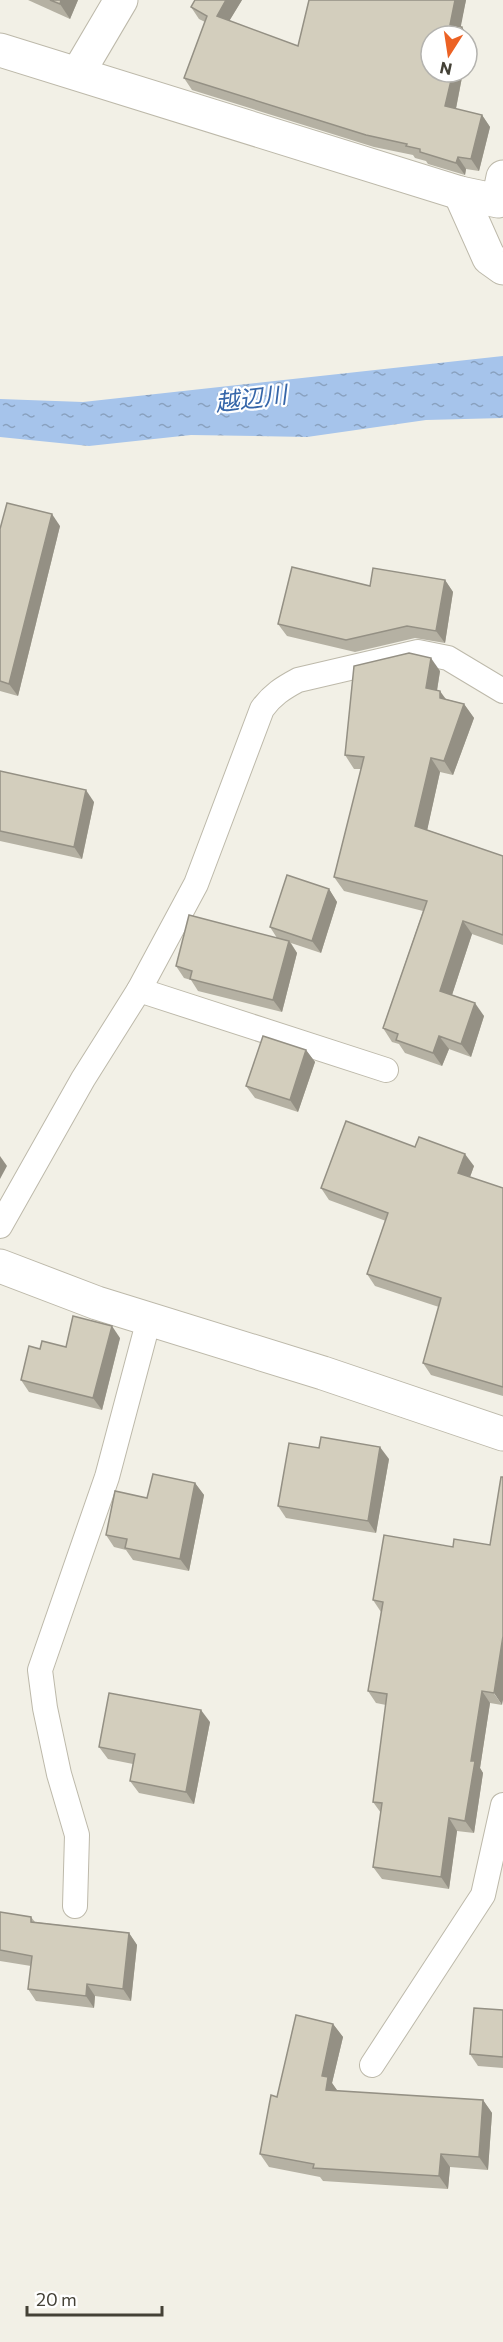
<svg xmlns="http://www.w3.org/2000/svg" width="503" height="2342" font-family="Commissioner,'Noto Sans JP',sans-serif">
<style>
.water{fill:url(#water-ripples)}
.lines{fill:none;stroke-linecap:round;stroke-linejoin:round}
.service-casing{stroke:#bdb9aa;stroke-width:26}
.minor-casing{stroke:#bdb9aa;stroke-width:35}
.service{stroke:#fff;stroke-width:24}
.minor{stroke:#fff;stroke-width:33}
.wall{fill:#b5b1a3}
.shaded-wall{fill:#949084}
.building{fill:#d3cebd;stroke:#949084;stroke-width:1.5}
.labels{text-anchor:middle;stroke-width:4.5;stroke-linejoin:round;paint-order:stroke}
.water-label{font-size:24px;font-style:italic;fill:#3666a9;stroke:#fff}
</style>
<defs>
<pattern id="water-ripples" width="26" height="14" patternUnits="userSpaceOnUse" patternTransform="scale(1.5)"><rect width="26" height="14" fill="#a6c4eb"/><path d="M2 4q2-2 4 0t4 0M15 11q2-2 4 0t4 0" fill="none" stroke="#89a1bf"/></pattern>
</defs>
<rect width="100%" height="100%" fill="#f2f0e6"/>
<path class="water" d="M 503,356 L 503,418 L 426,420 L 307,437 L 191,435 L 89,446 L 0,437 L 0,399 L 83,402 Z"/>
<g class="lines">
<g class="service-casing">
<g id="service">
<path d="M 139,990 L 386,1070"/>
<path d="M 0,1226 L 83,1079 L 139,990 L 196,884 L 262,709 C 272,695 283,688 298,680 L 418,652 L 448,658 L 503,691"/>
<path d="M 75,1906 L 77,1835 L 59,1774 L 45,1708 L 40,1670 L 107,1477 L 149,1319"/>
<path d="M 372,2065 L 483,1895 L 503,1805"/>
</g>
</g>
<g class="minor-casing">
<g id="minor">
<path d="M 0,50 L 460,193 L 498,201 L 503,177"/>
<path d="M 78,73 L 121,0"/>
<path d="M 460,193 L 489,258 L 503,268"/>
<path d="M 0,1266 L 97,1303 L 323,1373 L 503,1434"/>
</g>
</g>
<use href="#service" class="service"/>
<use href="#minor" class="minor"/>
</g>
<g class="wall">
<path d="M 28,0 L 78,0 L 70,19 Z"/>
<path d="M 242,0 L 229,21 L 298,46 L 309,0 L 466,0 L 460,27 L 470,39 L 431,72 L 463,72 L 456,109 L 482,115 L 490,127 L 479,171 L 466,169 L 465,175 L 428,164 L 426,161 L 415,158 L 413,155 L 374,147 L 192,90 L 184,78 L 205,22 L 199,19 L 191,7 Z"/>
<path d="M 60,526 L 18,696 L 0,691 L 0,529 Z"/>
<path d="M 445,580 L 453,592 L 445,643 L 415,638 L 355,652 L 287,636 L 278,624 L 370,586 Z"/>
<path d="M 440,671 L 437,691 L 446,699 L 464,704 L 474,718 L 453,775 L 440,772 L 427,830 L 503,856 L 503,945 L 472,934 L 452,995 L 484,1016 L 471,1057 L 449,1049 L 442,1066 L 405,1053 L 399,1044 L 392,1042 L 383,1028 L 423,911 L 344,891 L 334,877 L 361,769 L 354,769 L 345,755 Z"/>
<path d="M 0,771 L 94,802 L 82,859 L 0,841 Z"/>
<path d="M 329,889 L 337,902 L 321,953 L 291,943 L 297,953 L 282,1012 L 198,991 L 191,980 L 184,978 L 176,966 L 277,938 L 270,927 Z"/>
<path d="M 306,1050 L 315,1062 L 298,1112 L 255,1098 L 246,1086 Z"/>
<path d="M 415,1147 L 474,1166 L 470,1177 L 503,1188 L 503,1396 L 431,1375 L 423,1363 L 439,1307 L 375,1286 L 367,1274 L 386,1221 L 329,1200 L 321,1188 Z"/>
<path d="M 120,1338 L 102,1410 L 29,1392 L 21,1380 L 40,1349 L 66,1347 Z"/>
<path d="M 389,1459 L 376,1533 L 286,1518 L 278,1506 Z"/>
<path d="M 195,1483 L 204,1495 L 189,1571 L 133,1560 L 126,1550 L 114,1547 L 106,1535 L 147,1498 Z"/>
<path d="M 384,1535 L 502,1705 L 490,1703 L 480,1768 L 483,1773 L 474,1833 L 457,1831 L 449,1889 L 382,1879 L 373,1867 L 381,1813 L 373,1802 L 386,1705 L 376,1703 L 368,1691 L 381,1612 L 373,1600 Z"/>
<path d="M 210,1722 L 194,1804 L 139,1793 L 130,1781 L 133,1764 L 108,1759 L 99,1747 Z"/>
<path d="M 0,1912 L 31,1917 L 35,1922 L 129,1933 L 137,1945 L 131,2001 L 95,1996 L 94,2008 L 36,2001 L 28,1989 L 31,1966 L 0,1961 Z"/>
<path d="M 503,2010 L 503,2068 L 478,2066 L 470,2054 Z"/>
<path d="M 333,2024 L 343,2037 L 332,2083 L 337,2091 L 483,2100 L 492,2113 L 488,2170 L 450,2167 L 448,2189 L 323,2181 L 320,2177 L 269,2167 L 260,2154 L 277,2097 Z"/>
</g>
<g class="shaded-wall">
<path d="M 61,0 L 78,0 L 70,19 L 60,4 Z"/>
<path d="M 226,0 L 242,0 L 225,28 L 217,16 Z"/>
<path d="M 455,0 L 466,0 L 459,36 L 450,25 Z"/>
<path d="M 462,27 L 470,39 L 467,55 L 467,36 L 460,36 Z"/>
<path d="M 453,72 L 463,72 L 454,118 L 445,106 Z"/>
<path d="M 482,115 L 490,127 L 479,171 L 471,159 Z"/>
<path d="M 458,157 L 466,169 L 465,175 L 456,163 Z"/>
<path d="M 52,514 L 60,526 L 18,696 L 9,684 Z"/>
<path d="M 445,580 L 453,592 L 445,643 L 436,631 Z"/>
<path d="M 431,658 L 440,671 L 435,702 L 426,688 Z"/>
<path d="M 440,691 L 450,705 L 440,698 Z"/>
<path d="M 464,704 L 474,718 L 453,775 L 444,761 Z"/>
<path d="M 431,758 L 440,772 L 425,840 L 415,826 Z"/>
<path d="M 86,790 L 94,802 L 82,859 L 74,847 Z"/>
<path d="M 329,889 L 337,902 L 321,953 L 312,941 Z"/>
<path d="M 463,921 L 472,934 L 449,1004 L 440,991 Z"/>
<path d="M 289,941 L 297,953 L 282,1012 L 273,1000 Z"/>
<path d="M 475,1003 L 484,1016 L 471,1057 L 461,1044 Z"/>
<path d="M 439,1036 L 449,1049 L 442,1066 L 433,1053 Z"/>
<path d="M 306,1050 L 315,1062 L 298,1112 L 290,1100 Z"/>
<path d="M 465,1154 L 474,1166 L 467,1185 L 458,1173 Z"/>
<path d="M 0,1156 L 7,1166 L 0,1179 Z"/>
<path d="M 112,1326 L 120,1338 L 102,1410 L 93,1398 Z"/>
<path d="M 380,1447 L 389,1459 L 376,1533 L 368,1521 Z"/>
<path d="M 195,1483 L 204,1495 L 189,1571 L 180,1559 Z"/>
<path d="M 503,1636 L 503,1700 L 502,1705 L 494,1693 Z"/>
<path d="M 482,1691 L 490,1703 L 480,1768 L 483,1773 L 474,1833 L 465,1821 L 471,1761 Z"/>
<path d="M 201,1710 L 210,1722 L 194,1804 L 186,1792 Z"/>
<path d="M 449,1818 L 457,1831 L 449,1889 L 441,1877 Z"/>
<path d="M 129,1933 L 137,1945 L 131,2001 L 123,1989 Z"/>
<path d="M 87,1984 L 95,1996 L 94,2008 L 86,1996 Z"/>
<path d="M 333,2024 L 343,2037 L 332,2083 L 337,2090 L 335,2103 L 326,2090 L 322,2076 Z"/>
<path d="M 483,2100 L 492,2113 L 488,2170 L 479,2157 Z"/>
<path d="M 441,2154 L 450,2167 L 448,2189 L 439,2176 Z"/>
</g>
<g class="building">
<path d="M 50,0 L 61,0 L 60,4 Z"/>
<path d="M 195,0 L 226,0 L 217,16 L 298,46 L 309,0 L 455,0 L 450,25 L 462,27 L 460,36 L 431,36 L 431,72 L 453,72 L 445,106 L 482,115 L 471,159 L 458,157 L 456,163 L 420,152 L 420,149 L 406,146 L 407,144 L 366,135 L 184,78 L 207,16 L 191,7 Z"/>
<path d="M 7,503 L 52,514 L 9,684 L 0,681 L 0,529 Z"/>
<path d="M 292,567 L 370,586 L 373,568 L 445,580 L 436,631 L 407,626 L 346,640 L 278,624 Z"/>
<path d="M 409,653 L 431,658 L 426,688 L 440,691 L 440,698 L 464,704 L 444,761 L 431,758 L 415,826 L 503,856 L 503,935 L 463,921 L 440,991 L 475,1003 L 461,1044 L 439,1036 L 433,1053 L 396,1040 L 398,1034 L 383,1028 L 427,901 L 334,877 L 364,757 L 345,755 L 354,666 Z"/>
<path d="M 0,771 L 86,790 L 74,847 L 0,831 Z"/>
<path d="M 287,875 L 329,889 L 312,941 L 270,927 Z"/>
<path d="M 189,915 L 289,941 L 273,1000 L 190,979 L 192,971 L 176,966 Z"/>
<path d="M 263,1036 L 306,1050 L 290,1100 L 246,1086 Z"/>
<path d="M 346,1121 L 415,1147 L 419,1137 L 465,1154 L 458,1173 L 503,1188 L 503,1387 L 423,1363 L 441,1298 L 367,1274 L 388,1213 L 321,1188 Z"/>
<path d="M 73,1316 L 112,1326 L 93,1398 L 21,1380 L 29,1346 L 40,1349 L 42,1341 L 66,1347 Z"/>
<path d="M 321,1437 L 380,1447 L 368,1521 L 278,1506 L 289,1443 L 319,1448 Z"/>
<path d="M 153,1474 L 195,1483 L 180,1559 L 125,1548 L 127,1539 L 106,1535 L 115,1491 L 147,1498 Z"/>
<path d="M 501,1477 L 503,1477 L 503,1636 L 494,1693 L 482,1691 L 471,1761 L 475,1761 L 465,1821 L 449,1818 L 441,1877 L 373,1867 L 382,1803 L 373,1802 L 387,1694 L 368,1691 L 383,1602 L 373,1600 L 384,1535 L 453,1547 L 454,1539 L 490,1545 Z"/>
<path d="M 109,1693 L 201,1710 L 186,1792 L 130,1781 L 135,1754 L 99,1747 Z"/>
<path d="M 0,1912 L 31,1917 L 31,1922 L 129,1933 L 123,1989 L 87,1984 L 86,1996 L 28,1989 L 32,1956 L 0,1950 Z"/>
<path d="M 474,2008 L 503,2010 L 503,2057 L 470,2054 Z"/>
<path d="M 296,2015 L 333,2024 L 322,2076 L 328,2077 L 326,2090 L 483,2100 L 479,2157 L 441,2154 L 439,2176 L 313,2168 L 314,2164 L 260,2154 L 271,2095 L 277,2097 Z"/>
</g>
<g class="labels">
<g class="water-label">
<text transform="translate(251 399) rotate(-7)" y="8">越辺川</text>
</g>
</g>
<g transform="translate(449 54) rotate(192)"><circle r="28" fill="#ffffff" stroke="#b4b3af" stroke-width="1.5"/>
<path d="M0-4.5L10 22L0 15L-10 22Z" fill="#ec6224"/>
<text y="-9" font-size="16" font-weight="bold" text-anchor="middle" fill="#444136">N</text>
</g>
<path d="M27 2306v9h135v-9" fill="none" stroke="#444136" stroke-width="3"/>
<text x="36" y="2306" font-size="18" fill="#444136" stroke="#ffffff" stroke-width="4.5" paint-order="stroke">20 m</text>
</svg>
